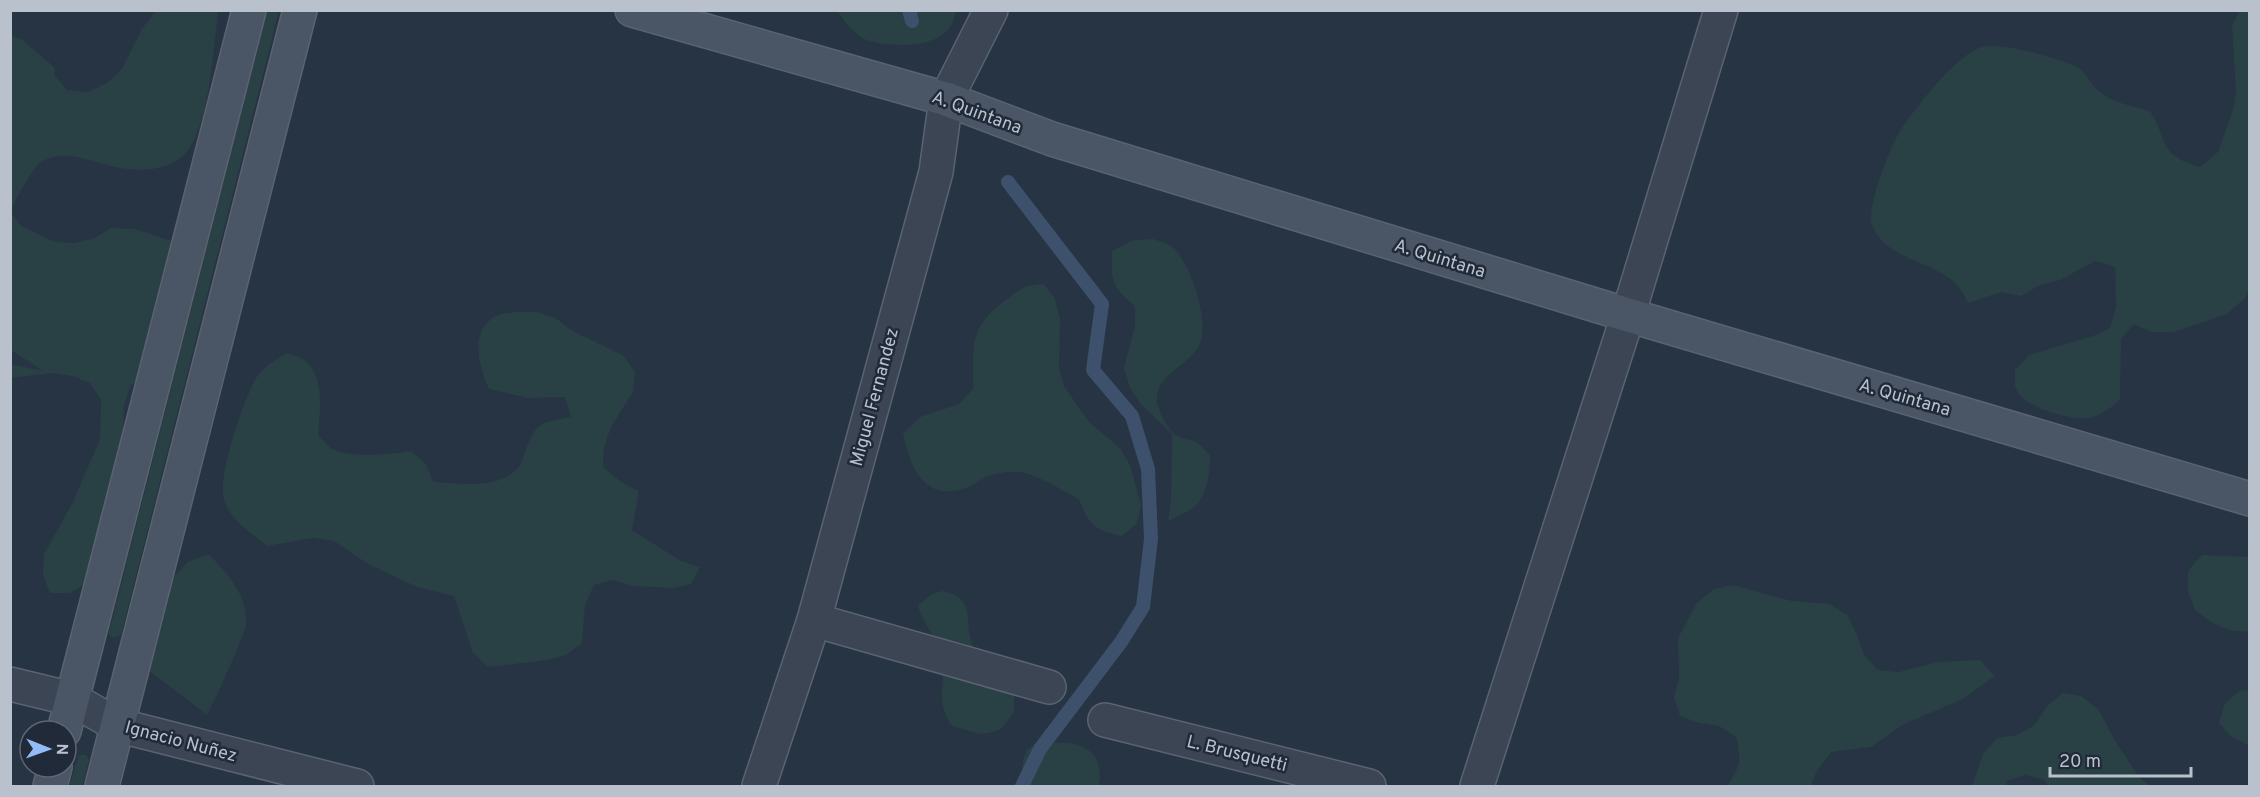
<svg xmlns="http://www.w3.org/2000/svg" width="2260" height="797" font-family="Overpass,sans-serif">
<style>
.green{fill:#294144}
.lines{fill:none;stroke-linecap:round;stroke-linejoin:round}
.stream{stroke:#3d516c;stroke-width:14}
.street-casing{stroke:#5a6370;stroke-width:36}
.secondary-casing{stroke:#5a6370;stroke-width:36}
.street{stroke:#3c4553;stroke-width:33}
.secondary{stroke:#4a5566;stroke-width:33}
.labels{text-anchor:middle;stroke-width:5;stroke-linejoin:round;paint-order:stroke}
.street-label{font-size:18px;fill:#b9c1cd;stroke:#202a38}
</style>
<rect width="100%" height="100%" fill="#273443"/>
<g class="green">
<path d="M 156,10 L 217,11 L 218,14 C 213,52 210,111 192,144 C 178,171 142,173 115,167 C 90,162 64,147 40,163 C 33,167 16,200 11,209 L 11,35 L 24,41 L 55,68 L 54,75 L 67,90 L 88,92 L 107,83 L 122,69 L 142,29 Z"/>
<path d="M 267,11 L 279,11 L 121,635 L 114,638 L 109,635 L 109,632 Z"/>
<path d="M 837,11 L 956,11 C 951,40 925,45 899,45 C 886,44 874,44 862,38 C 852,32 844,20 837,11 Z"/>
<path d="M 2240,11 L 2250,11 L 2249,290 L 2244,299 L 2227,314 L 2174,332 L 2152,332 L 2134,324 L 2121,339 L 2120,400 C 2111,408 2100,416 2088,418 C 2069,420 2024,408 2016,389 C 2014,384 2015,376 2015,370 L 2029,355 L 2093,336 L 2110,328 L 2116,307 L 2115,267 L 2095,261 L 2060,280 L 2038,286 L 2021,296 L 2001,292 L 1968,303 C 1965,297 1961,289 1956,284 C 1932,260 1885,260 1872,225 C 1866,208 1890,147 1900,131 C 1915,109 1956,54 1982,47 C 2002,42 2060,58 2079,68 C 2086,72 2089,83 2096,89 C 2111,103 2130,105 2150,111 C 2170,143 2157,154 2200,167 L 2218,152 L 2233,110 L 2236,90 L 2232,26 Z"/>
<path d="M 10,211 L 21,226 L 55,242 L 74,243 L 95,238 L 111,228 L 135,229 L 175,242 L 161,359 L 130,387 L 124,406 L 121,513 L 104,573 L 70,593 L 50,593 L 43,575 L 44,554 L 73,502 L 100,439 L 101,400 L 90,383 L 72,376 L 52,373 L 11,378 L 11,364 L 43,371 L 11,350 Z"/>
<path d="M 1154,239 C 1160,242 1170,244 1175,249 C 1191,267 1208,317 1201,340 C 1194,366 1154,372 1157,402 C 1159,412 1169,433 1179,437 C 1184,440 1191,439 1196,442 C 1201,445 1206,451 1210,455 C 1210,472 1208,496 1193,508 C 1186,513 1176,517 1168,521 L 1171,500 L 1172,434 L 1141,404 L 1130,388 L 1124,368 L 1135,326 L 1135,306 C 1111,286 1111,281 1112,251 L 1133,240 Z"/>
<path d="M 1044,284 L 1055,299 L 1060,319 L 1059,367 L 1064,386 L 1089,422 L 1120,448 L 1130,465 L 1141,505 L 1137,523 L 1122,536 C 1093,530 1090,526 1079,499 C 1065,492 1039,476 1025,473 C 1013,470 995,473 984,478 C 979,480 974,485 968,487 C 925,504 910,468 903,433 L 920,417 L 959,404 L 973,389 C 974,344 967,329 1007,299 C 1024,287 1023,286 1044,284 Z"/>
<path d="M 517,312 L 536,312 L 556,318 L 571,330 L 624,356 L 635,373 L 633,392 L 611,427 L 604,447 L 603,467 L 621,482 L 639,491 L 632,530 L 681,561 L 700,567 L 691,584 L 673,588 L 632,586 L 613,580 L 594,585 L 585,605 L 582,643 L 566,655 L 547,660 L 488,667 L 473,653 L 454,596 L 417,587 L 368,564 L 334,541 L 313,538 L 267,546 C 251,532 229,520 224,499 C 217,476 244,399 256,378 C 264,366 276,359 288,353 C 293,355 302,358 306,361 C 325,380 320,411 318,435 C 322,439 327,445 331,448 C 348,459 392,454 411,451 L 426,464 L 433,482 C 459,483 496,490 517,469 C 521,466 523,457 525,452 C 537,421 539,423 571,417 L 565,397 L 528,398 L 489,389 C 479,367 468,329 498,315 C 503,313 511,313 517,312 Z"/>
<path d="M 208,554 C 227,572 249,597 246,625 C 245,632 240,640 238,647 C 229,670 218,692 207,715 L 147,669 L 159,592 L 188,562 Z"/>
<path d="M 2202,555 L 2249,557 L 2249,632 L 2229,630 L 2211,622 L 2195,610 L 2188,591 L 2188,571 Z"/>
<path d="M 1733,585 L 1792,601 L 1829,604 L 1847,615 L 1857,635 L 1864,655 L 1878,670 L 1899,672 L 1937,662 L 1980,660 L 1995,676 L 1961,700 L 1904,724 L 1871,747 L 1831,752 L 1818,769 L 1810,786 L 1727,786 C 1740,767 1742,760 1736,737 L 1719,726 L 1699,723 L 1680,716 L 1674,697 L 1679,678 L 1678,638 L 1697,603 L 1714,589 Z"/>
<path d="M 942,591 C 980,597 961,626 975,650 C 984,666 1001,679 1014,692 L 1014,712 L 1001,729 L 989,733 L 980,734 L 952,726 C 932,697 950,678 940,650 C 935,634 921,622 918,605 L 932,594 Z"/>
<path d="M 2241,690 L 2249,691 L 2249,745 L 2232,737 L 2219,723 L 2225,703 Z"/>
<path d="M 2063,693 L 2081,696 L 2098,709 L 2117,744 L 2140,778 L 2150,786 L 2048,786 L 2045,780 L 2026,775 L 2007,781 L 2006,786 L 1972,786 L 1983,754 L 1997,738 L 2017,735 L 2035,725 L 2047,706 Z"/>
<path d="M 1045,742 C 1065,743 1089,740 1098,763 C 1100,771 1101,779 1098,786 L 1021,786 L 1023,759 L 1027,750 L 1035,744 Z"/>
<path d="M 79,755 L 86,755 L 89,760 L 82,786 L 69,786 Z"/>
</g>
<g class="lines">
<g class="stream">
<path d="M 909,10 L 912,21"/>
<path d="M 1008,182 L 1102,304 L 1093,370 L 1132,416 L 1148,469 L 1151,539 L 1143,607 L 1121,642 L 1040,749 L 1022,786"/>
</g>
<g class="street-casing">
<g id="street">
<path d="M 814,620 L 1049,687"/>
<path d="M 10,684 L 72,699 L 117,725 L 357,786"/>
<path d="M 1105,720 L 1369,786"/>
<path d="M 759,786 L 814,620 L 936,172 L 946,99 L 991,10"/>
<path d="M 1477,786 L 1628,315 L 1721,10"/>
</g>
</g>
<g class="secondary-casing">
<g id="secondary">
<path d="M 632,10 L 946,99 L 1052,139 L 1628,315 L 2250,499"/>
<path d="M 64,731 L 249,10"/>
<path d="M 50,786 L 55,767"/>
<path d="M 102,786 L 300,10"/>
</g>
</g>
<use href="#street" class="street"/>
<use href="#secondary" class="secondary"/>
</g>
<g class="labels">
<g class="street-label">
<text transform="translate(977 112) rotate(20)" y="6">A. Quintana</text>
<text transform="translate(1440 258) rotate(17)" y="6">A. Quintana</text>
<text transform="translate(874 397) rotate(-75)" y="6">Miguel Fernandez</text>
<text transform="translate(1905 397) rotate(16)" y="6">A. Quintana</text>
<text transform="translate(181 741) rotate(15)" y="6">Ignacio Nuñez</text>
<text transform="translate(1237 753) rotate(14)" y="6">L. Brusquetti</text>
</g>
</g>
<rect width="2260" height="797" fill="none" stroke="#b9c1cd" stroke-width="24"/>
<g transform="translate(48 749) rotate(91)"><circle r="28" fill="#202a38" stroke="#5d6674" stroke-width="1.5"/>
<path d="M0-4.5L10 22L0 15L-10 22Z" fill="#92bbf8"/>
<text y="-9" font-size="16" font-weight="bold" text-anchor="middle" fill="#b9c1cd">N</text>
</g>
<path d="M2050 767v9h141v-9" fill="none" stroke="#b9c1cd" stroke-width="3"/>
<text x="2059" y="767" font-size="18" fill="#b9c1cd" stroke="#202a38" stroke-width="4.5" paint-order="stroke">20 m</text>
</svg>
